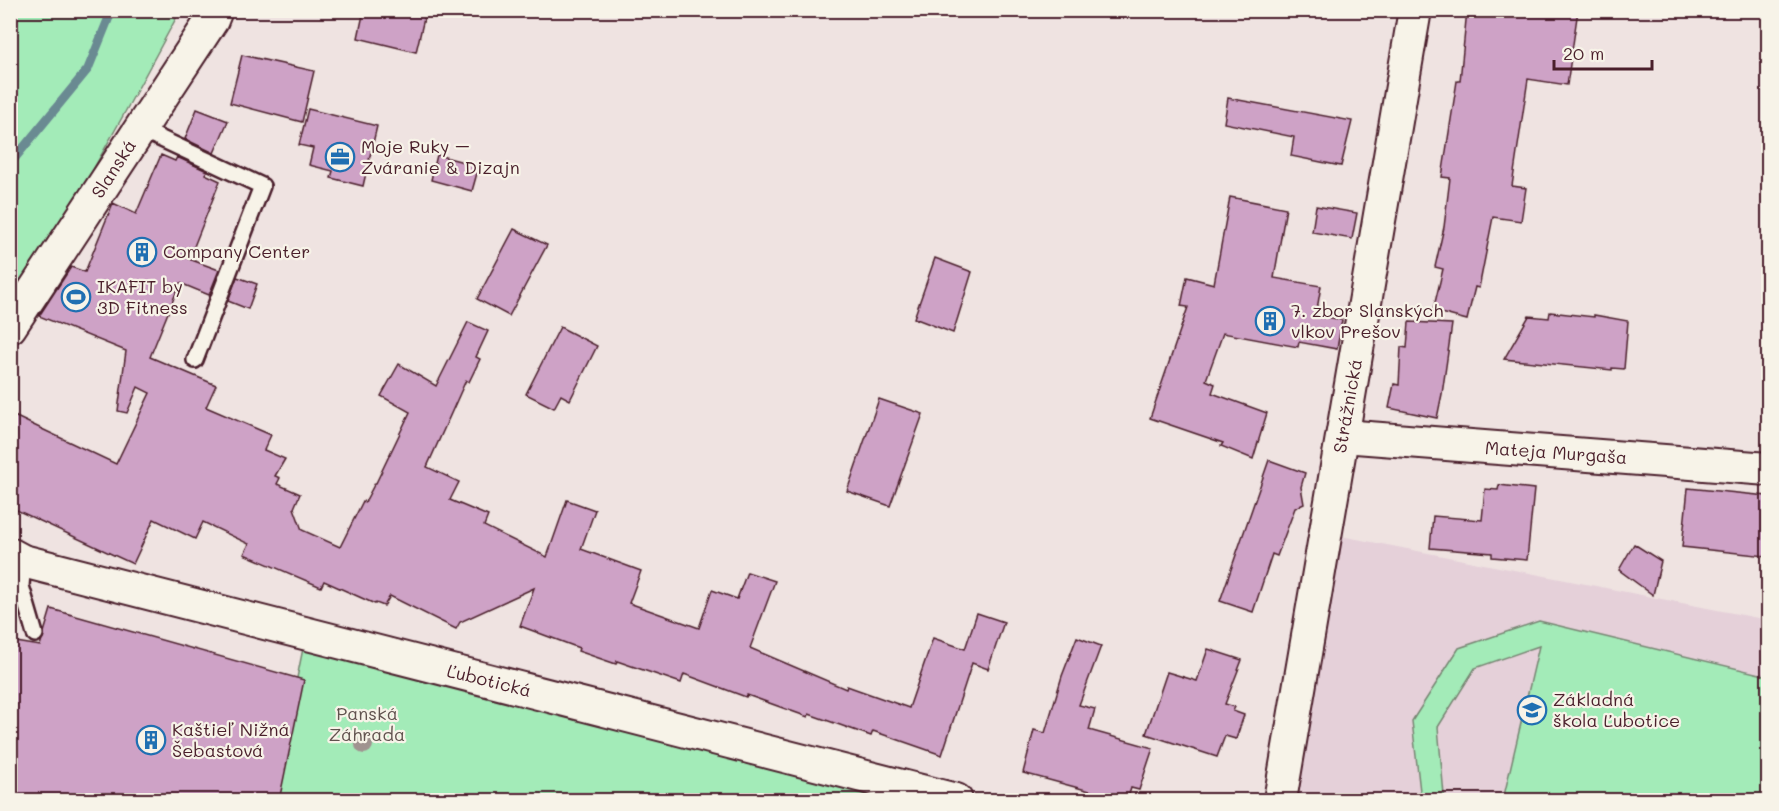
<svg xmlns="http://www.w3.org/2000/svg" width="1779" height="811" font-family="Mali,sans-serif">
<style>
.built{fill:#e5d0d9}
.green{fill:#a3ebb8;stroke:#768572;stroke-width:1.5}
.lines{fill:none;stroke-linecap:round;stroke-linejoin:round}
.stream{stroke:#6a8a92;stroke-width:9}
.building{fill:#cea2c6;stroke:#4a1f2b;stroke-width:1.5}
.service-casing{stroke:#4a1f2b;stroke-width:20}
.minor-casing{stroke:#4a1f2b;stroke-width:36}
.service{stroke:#f7f3e8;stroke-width:15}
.minor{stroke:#f7f3e8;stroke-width:32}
.tree{fill:#a09390}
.labels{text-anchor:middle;stroke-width:4.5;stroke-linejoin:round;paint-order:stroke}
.poi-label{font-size:18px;fill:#4a1f2b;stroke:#f7f3e8;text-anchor:start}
.street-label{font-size:18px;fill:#4a1f2b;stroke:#f7f3e8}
.park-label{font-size:18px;fill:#60524e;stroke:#f7f3e8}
</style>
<rect width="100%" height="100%" fill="#efe3e1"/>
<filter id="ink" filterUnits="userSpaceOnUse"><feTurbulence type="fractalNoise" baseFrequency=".0167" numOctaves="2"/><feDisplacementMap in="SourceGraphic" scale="12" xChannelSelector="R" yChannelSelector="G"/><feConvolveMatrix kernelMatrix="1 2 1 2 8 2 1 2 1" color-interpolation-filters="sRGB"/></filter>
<g filter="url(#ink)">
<path class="built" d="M 1326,533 L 1768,620 L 1768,800 L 1280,800 Z"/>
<g class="green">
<path d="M 11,11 L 180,11 L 124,114 L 11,317 Z"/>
<path d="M 1539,621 L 1768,676 L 1768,800 L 1503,800 L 1539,646 L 1475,668 L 1438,727 L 1444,795 L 1449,800 L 1421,800 L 1412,721 L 1459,648 Z"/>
<path d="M 307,629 L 957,800 L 272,800 Z"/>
</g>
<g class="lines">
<path class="stream" d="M 10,164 L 88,69 L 112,10"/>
</g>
<g class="building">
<path d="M 364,10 L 426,10 L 416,52 L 358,38 Z"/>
<path d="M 1467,10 L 1578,10 L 1567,85 L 1528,79 L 1512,186 L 1526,188 L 1521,221 L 1493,217 L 1479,288 L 1475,287 L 1467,320 L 1433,311 L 1443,269 L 1435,267 L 1444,227 L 1450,178 L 1442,177 L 1457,81 L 1460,81 Z"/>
<path d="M 242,55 L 314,71 L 302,122 L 230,103 Z"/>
<path d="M 1228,98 L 1352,121 L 1341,166 L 1291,156 L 1294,137 L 1224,123 Z"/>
<path d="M 197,109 L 228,121 L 214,153 L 185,139 Z"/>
<path d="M 308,109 L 377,126 L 363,186 L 331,178 L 333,171 L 309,165 L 313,148 L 299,145 Z"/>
<path d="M 161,155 L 175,161 L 177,157 L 207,171 L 205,174 L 220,181 L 189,259 L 219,270 L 209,295 L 180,283 L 150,357 L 216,385 L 206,407 L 271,435 L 264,450 L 285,459 L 275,476 L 280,478 L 277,484 L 300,494 L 294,508 L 302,530 L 340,547 L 363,501 L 365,502 L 375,483 L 376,483 L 410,412 L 381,396 L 399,364 L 436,386 L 468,322 L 488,331 L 476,357 L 480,359 L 469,382 L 466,380 L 427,467 L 459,482 L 450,500 L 488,516 L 484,526 L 547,557 L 567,500 L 595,510 L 581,549 L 641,571 L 629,603 L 699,628 L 712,590 L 737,599 L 747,572 L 775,581 L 750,648 L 846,689 L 847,686 L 909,708 L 933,638 L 965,649 L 977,613 L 1004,622 L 988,669 L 972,663 L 942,755 L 873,731 L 871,736 L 809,714 L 808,717 L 747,695 L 746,697 L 684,674 L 681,683 L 617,661 L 616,664 L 578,651 L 579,648 L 520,626 L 534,588 L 460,622 L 456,629 L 390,596 L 384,606 L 376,603 L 375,604 L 324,581 L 321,587 L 244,554 L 249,544 L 203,522 L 195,539 L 154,519 L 133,564 L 10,507 L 10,414 L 116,464 L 150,393 L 138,387 L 127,413 L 118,411 L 126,351 L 39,316 L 71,267 L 85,272 L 113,203 L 136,214 Z"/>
<path d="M 437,155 L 479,166 L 472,191 L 431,180 Z"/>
<path d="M 1230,197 L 1286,208 L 1274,278 L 1321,286 L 1316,315 L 1342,320 L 1337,349 L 1299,342 L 1298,347 L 1223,333 L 1206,380 L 1215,384 L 1212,393 L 1267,413 L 1253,459 L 1221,446 L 1223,443 L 1150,418 L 1188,307 L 1181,306 L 1187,277 L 1214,284 Z"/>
<path d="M 1316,206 L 1357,213 L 1352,239 L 1312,232 Z"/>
<path d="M 514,229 L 547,245 L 509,316 L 477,299 Z"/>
<path d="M 935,258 L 972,272 L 953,333 L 914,318 Z"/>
<path d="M 237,277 L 257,284 L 248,309 L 228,301 Z"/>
<path d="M 1550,312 L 1594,317 L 1594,315 L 1628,321 L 1624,369 L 1612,368 L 1612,370 L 1504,359 L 1529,316 L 1549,318 Z"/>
<path d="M 1409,322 L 1452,324 L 1442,394 L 1437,418 L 1389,408 L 1394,384 L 1399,385 L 1401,347 L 1407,348 Z"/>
<path d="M 560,327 L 597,346 L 570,400 L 561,395 L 554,408 L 526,394 Z"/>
<path d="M 879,399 L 923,414 L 890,506 L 847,491 Z"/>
<path d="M 1269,460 L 1305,473 L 1301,487 L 1304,504 L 1295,508 L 1277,556 L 1272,554 L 1253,612 L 1220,601 Z"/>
<path d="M 1499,485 L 1534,489 L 1527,560 L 1492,557 L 1492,553 L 1430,548 L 1433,516 L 1482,520 L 1485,489 L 1498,490 Z"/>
<path d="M 1688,488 L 1767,496 L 1764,524 L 1768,524 L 1766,556 L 1682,547 Z"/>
<path d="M 1634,544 L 1661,561 L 1653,595 L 1619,570 Z"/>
<path d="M 51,609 L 304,680 L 279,801 L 10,801 L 10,641 L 40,646 Z"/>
<path d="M 1077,637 L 1101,646 L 1079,705 L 1095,709 L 1089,730 L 1153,748 L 1139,790 L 1131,788 L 1127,801 L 1023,773 L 1034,730 L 1045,733 L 1062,676 Z"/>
<path d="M 1208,649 L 1242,660 L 1225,704 L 1235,707 L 1233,711 L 1244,715 L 1236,739 L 1225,736 L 1217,757 L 1146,734 L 1167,672 L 1197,681 Z"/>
</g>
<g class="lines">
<g class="service-casing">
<g id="service">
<path d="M 140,129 L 262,186 L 195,360"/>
<path d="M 23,561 L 21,586 L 35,634"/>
</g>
</g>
<g class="minor-casing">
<g id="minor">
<path d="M 10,327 L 212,20 L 216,10"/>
<path d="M 1343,436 L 1768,469"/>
<path d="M 10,554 L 23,561 L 956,800"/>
<path d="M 1280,800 L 1415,10"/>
</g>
</g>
<use href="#service" class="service"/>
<use href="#minor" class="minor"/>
</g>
<circle class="tree" cx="364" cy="745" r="9"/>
</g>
<defs>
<g id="office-ring" transform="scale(1.5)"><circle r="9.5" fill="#f7f3e8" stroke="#1f6fb2" stroke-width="1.5"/><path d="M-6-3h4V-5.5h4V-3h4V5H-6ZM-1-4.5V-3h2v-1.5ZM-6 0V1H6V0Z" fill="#1f6fb2"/></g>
<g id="building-ring" transform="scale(1.5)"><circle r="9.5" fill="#f7f3e8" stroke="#1f6fb2" stroke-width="1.5"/><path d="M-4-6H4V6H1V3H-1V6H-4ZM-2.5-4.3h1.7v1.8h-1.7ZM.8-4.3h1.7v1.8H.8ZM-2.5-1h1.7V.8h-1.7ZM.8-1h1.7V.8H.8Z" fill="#1f6fb2"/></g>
<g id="stadium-ring" transform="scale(1.5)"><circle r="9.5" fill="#f7f3e8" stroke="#1f6fb2" stroke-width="1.5"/><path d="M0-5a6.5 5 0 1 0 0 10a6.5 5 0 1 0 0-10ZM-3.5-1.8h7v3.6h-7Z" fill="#1f6fb2"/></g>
<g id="school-ring" transform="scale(1.5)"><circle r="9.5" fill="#f7f3e8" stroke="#1f6fb2" stroke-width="1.5"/><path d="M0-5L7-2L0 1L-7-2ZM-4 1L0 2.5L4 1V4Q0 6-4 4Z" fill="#1f6fb2"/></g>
</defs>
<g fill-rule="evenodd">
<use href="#office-ring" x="340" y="157"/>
<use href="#building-ring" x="142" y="252"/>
<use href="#stadium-ring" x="76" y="297"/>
<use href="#building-ring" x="1270" y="321"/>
<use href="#school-ring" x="1532" y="710"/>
<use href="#building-ring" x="151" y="740"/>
</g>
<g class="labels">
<g class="poi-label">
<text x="361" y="153">Moje Ruky –<tspan x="361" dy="21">Zváranie &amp; Dizajn</tspan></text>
<text x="163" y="258">Company Center</text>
<text x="97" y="293">IKAFIT by<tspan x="97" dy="21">3D Fitness</tspan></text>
<text x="1291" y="317">7. zbor Slanských<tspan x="1291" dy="21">vlkov Prešov</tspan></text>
<text x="1553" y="706">Základná<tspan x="1553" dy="21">škola Ľubotice</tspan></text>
<text x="172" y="736">Kaštieľ Nižná<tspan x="172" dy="21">Šebastová</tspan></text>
</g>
<g class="street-label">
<text transform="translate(114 169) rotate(-57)" y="6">Slanská</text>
<text transform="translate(1348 406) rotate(-80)" y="6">Strážnická</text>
<text transform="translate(1556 453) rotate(4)" y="6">Mateja Murgaša</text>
<text transform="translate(489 681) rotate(14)" y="6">Ľubotická</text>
</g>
<g class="park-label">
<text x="367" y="720">Panská<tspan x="367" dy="21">Záhrada</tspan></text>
</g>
</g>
<rect width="1779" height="811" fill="none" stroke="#f7f3e8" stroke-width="36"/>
<rect x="18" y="18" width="1743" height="775" fill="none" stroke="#4a1f2b" stroke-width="2" filter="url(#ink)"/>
<path d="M1554 60v9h98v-9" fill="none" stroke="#4a1f2b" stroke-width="3"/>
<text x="1563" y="60" font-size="18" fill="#4a1f2b" stroke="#f7f3e8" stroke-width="4.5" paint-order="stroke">20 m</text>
</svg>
